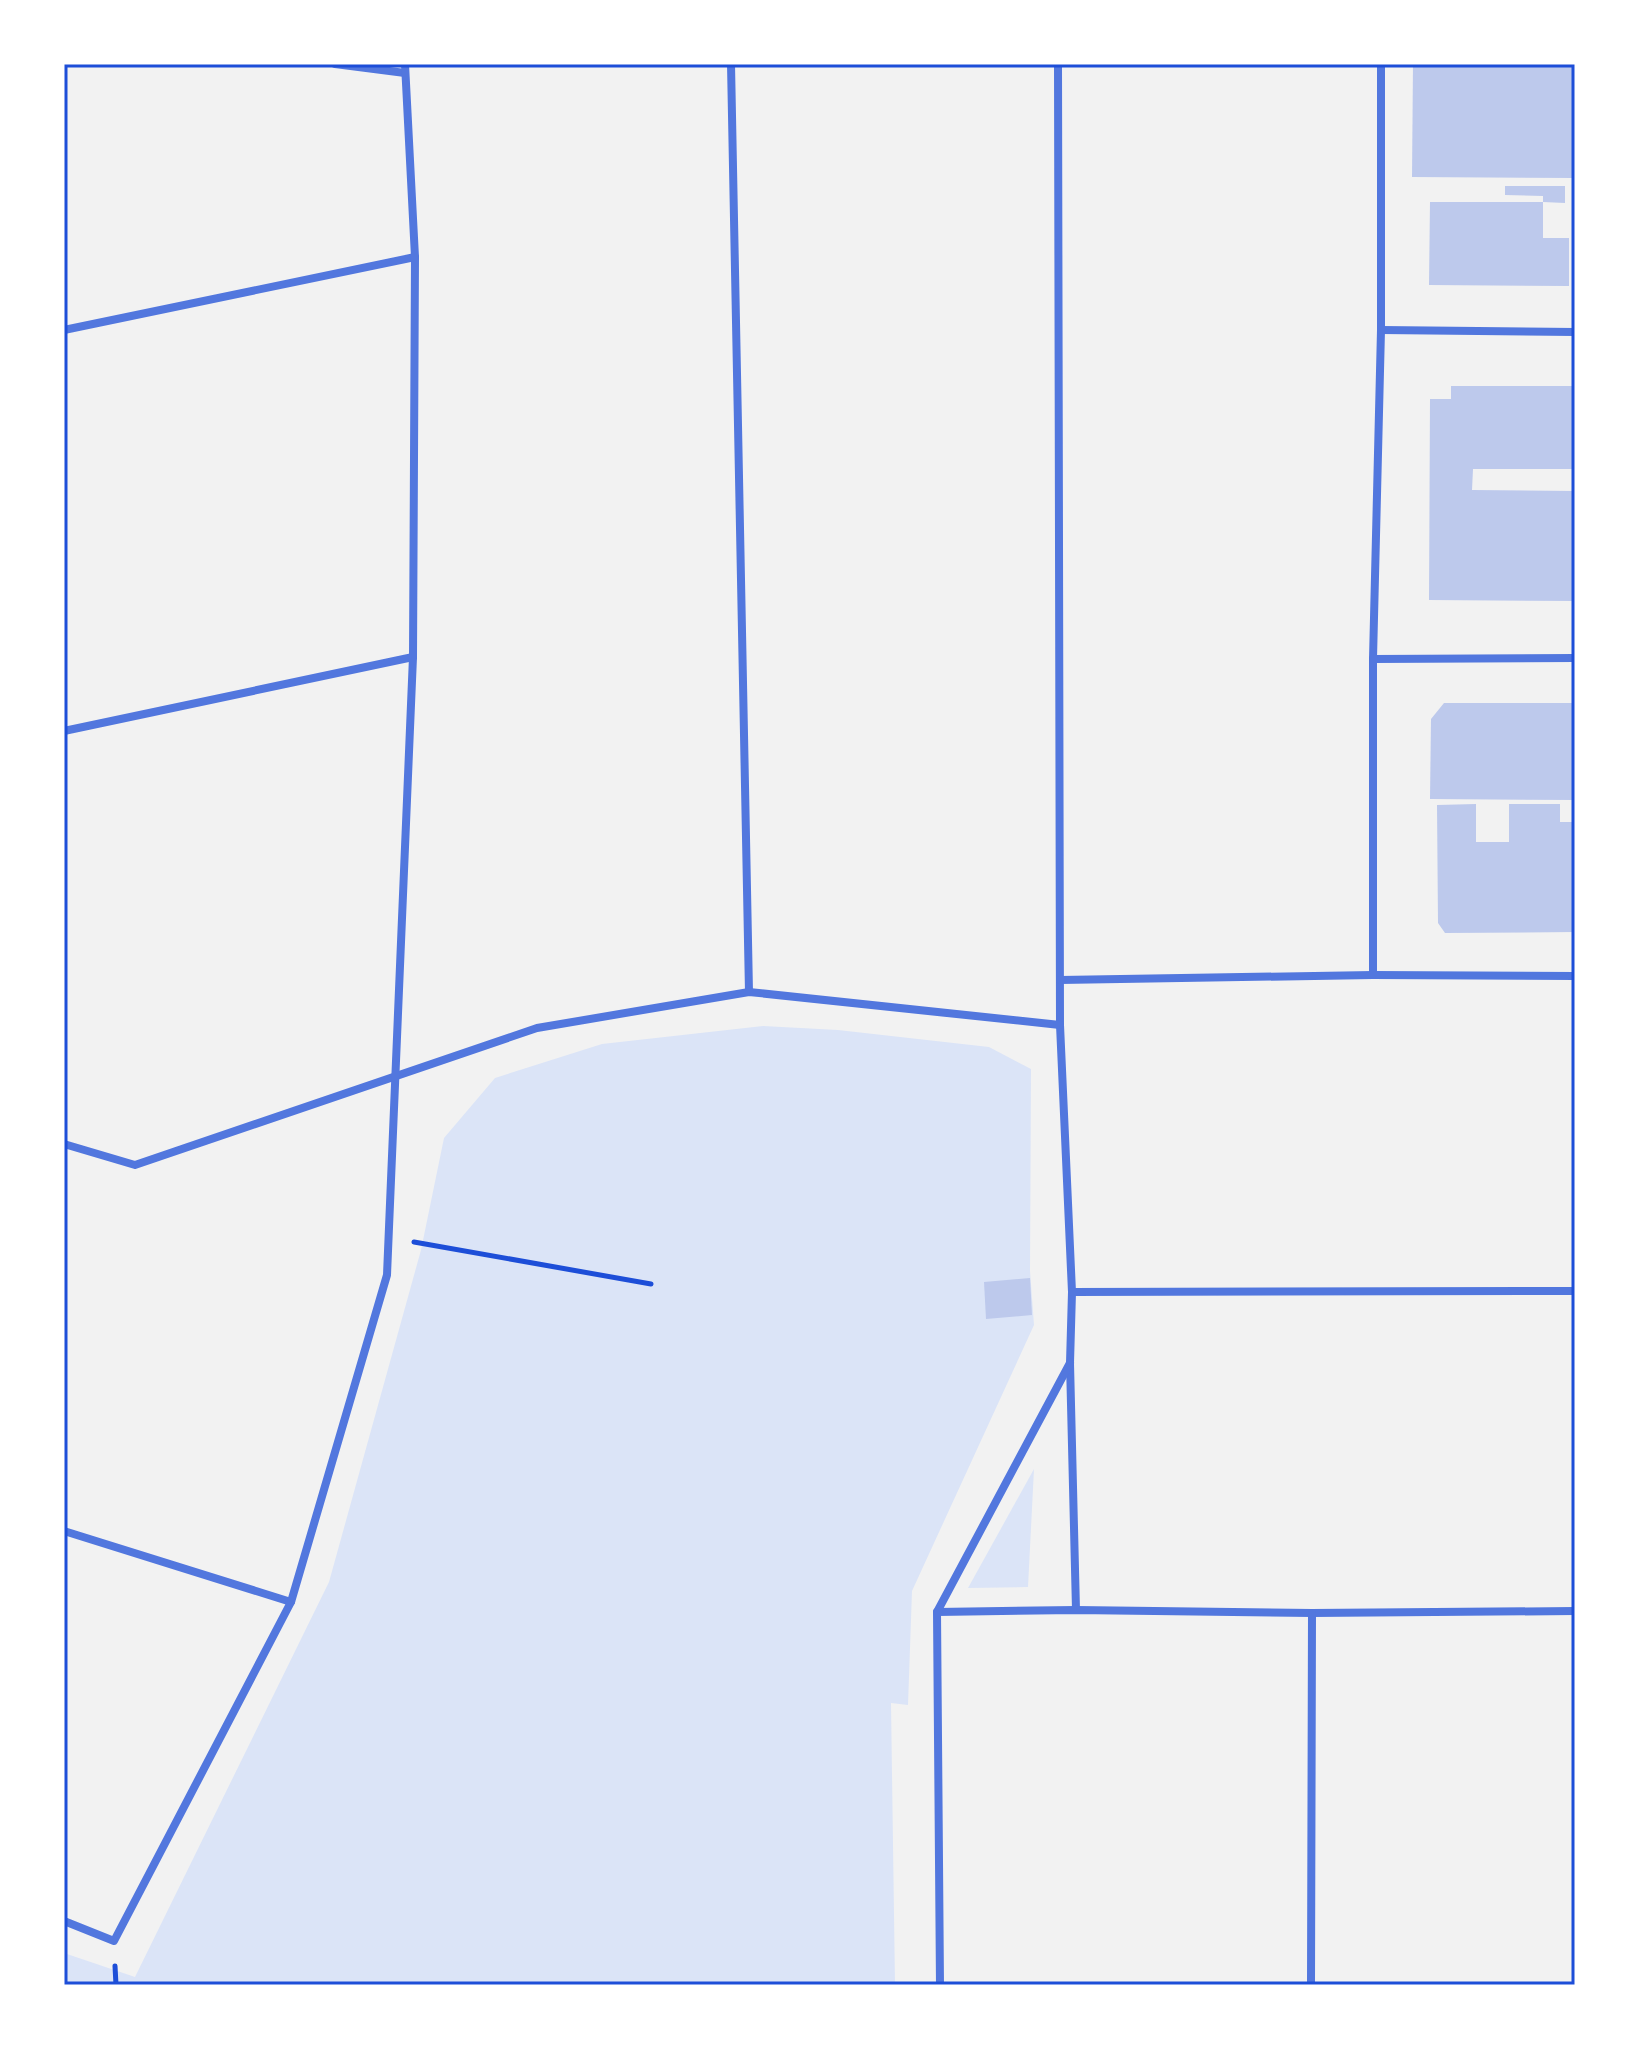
<svg xmlns="http://www.w3.org/2000/svg" width="1639" height="2049" font-family="'Golos Text',sans-serif">
<style>
.green{fill:#dbe4f7}
.building{fill:#bdc9ec}
.lines{fill:none;stroke-linecap:round;stroke-linejoin:round}
.path{stroke:#1d4ed8;stroke-width:5}
.minor{stroke:#5277de;stroke-width:8}
.neatline{fill:none;stroke:#1d4ed8;stroke-width:3}
</style>
<rect width="100%" height="100%" fill="#f2f2f2"/>
<g class="green">
<path d="M 763,1026 L 838,1030 L 989,1047 L 1031,1069 L 1030,1271 L 1034,1325 L 912,1591 L 908,1705 L 891,1703 L 895,1985 L 64,1985 L 64,1953 L 135,1977 L 329,1582 L 421,1250 L 444,1138 L 495,1078 L 602,1044 Z"/>
<path d="M 1034,1469 L 1028,1587 L 968,1588 Z"/>
</g>
<g class="building">
<path d="M 1413,64 L 1574,64 L 1573,178 L 1412,177 Z"/>
<path d="M 1505,186 L 1565,186 L 1565,203 L 1543,202 L 1543,238 L 1569,238 L 1569,286 L 1429,285 L 1430,202 L 1543,202 L 1543,196 L 1505,195 Z"/>
<path d="M 1451,386 L 1575,386 L 1575,469 L 1473,469 L 1472,490 L 1575,491 L 1575,601 L 1429,600 L 1430,399 L 1451,399 Z"/>
<path d="M 1444,703 L 1575,703 L 1575,800 L 1430,799 L 1431,719 Z"/>
<path d="M 1476,804 L 1476,842 L 1509,842 L 1509,804 L 1560,804 L 1560,822 L 1575,822 L 1575,932 L 1445,933 L 1438,923 L 1437,805 Z"/>
<path d="M 1030,1278 L 1032,1315 L 986,1319 L 984,1282 Z"/>
</g>
<g class="lines">
<g class="path">
<path d="M 414,1242 L 651,1284"/>
<path d="M 115,1966 L 116,1985"/>
</g>
<g class="minor">
<path d="M 335,64 L 405,73"/>
<path d="M 731,64 L 749,992"/>
<path d="M 1058,64 L 1060,1025 L 1072,1292 L 1070,1363 L 1076,1610"/>
<path d="M 64,330 L 415,257"/>
<path d="M 1381,330 L 1575,332"/>
<path d="M 1373,659 L 1575,658"/>
<path d="M 64,731 L 413,657"/>
<path d="M 1373,975 L 1373,659 L 1381,330 L 1381,64"/>
<path d="M 1060,980 L 1373,975 L 1575,976"/>
<path d="M 64,1144 L 135,1165 L 537,1028 L 749,992 L 1060,1025"/>
<path d="M 1072,1292 L 1575,1291"/>
<path d="M 64,1531 L 291,1602"/>
<path d="M 937,1612 L 1076,1610 L 1312,1613 L 1575,1611"/>
<path d="M 64,1921 L 114,1941 L 291,1602 L 387,1275 L 413,657 L 415,257 L 405,64"/>
<path d="M 940,1985 L 937,1612 L 1070,1363"/>
<path d="M 1311,1985 L 1312,1613"/>
</g>
</g>
<rect width="1639" height="2049" fill="none" stroke="#ffffff" stroke-width="132"/>
<rect x="66" y="66" width="1507" height="1917" class="neatline"/>
</svg>
